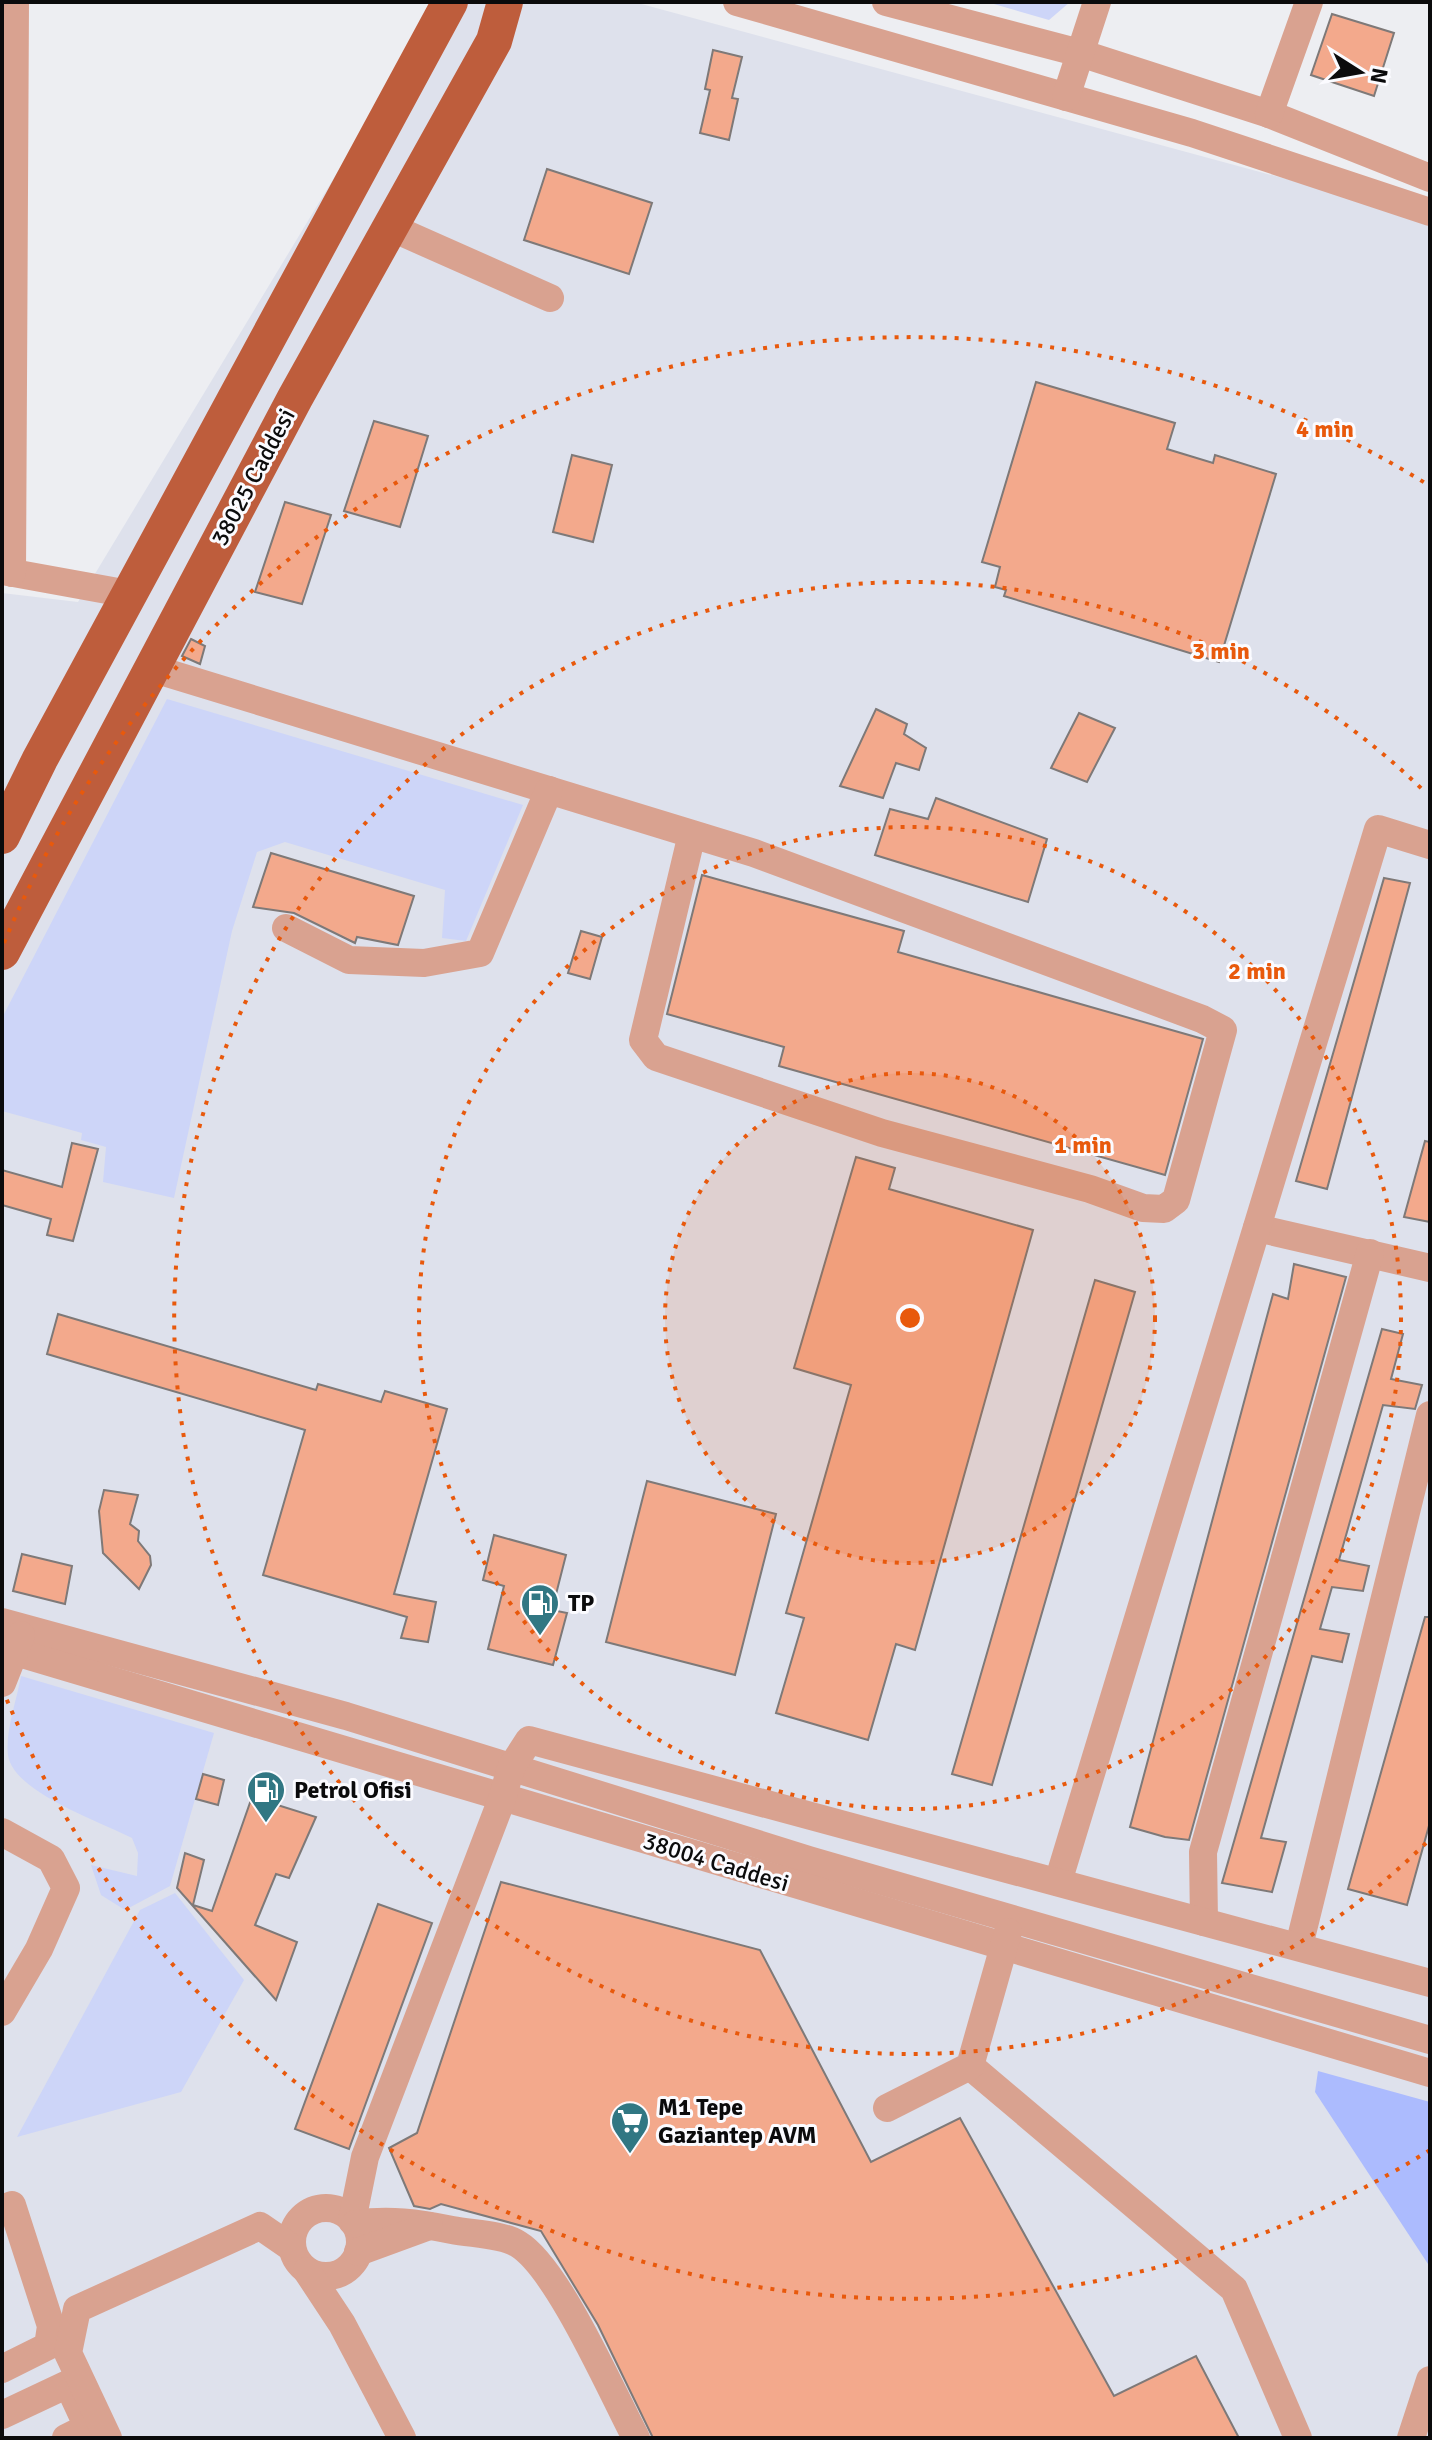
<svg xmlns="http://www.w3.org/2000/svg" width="1432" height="2440" font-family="Signika,sans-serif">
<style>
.built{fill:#dee1ec}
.green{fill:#cdd5f8}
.forest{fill:#acbbfe}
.building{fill:#f3a98c;stroke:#7e7978;stroke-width:2}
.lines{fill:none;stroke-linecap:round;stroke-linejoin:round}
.minor{stroke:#d9a290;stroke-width:28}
.major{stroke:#be5d3c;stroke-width:36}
.ring{fill:none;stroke:#e8590c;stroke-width:4;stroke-dasharray:4 8}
.labels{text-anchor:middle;stroke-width:6;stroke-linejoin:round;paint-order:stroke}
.street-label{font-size:24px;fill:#0b0b0c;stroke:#fbfbff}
.poi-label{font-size:24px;font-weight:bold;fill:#0b0b0c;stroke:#fbfbff;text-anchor:start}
.centre{fill:#e8590c;stroke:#fbfbff;stroke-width:4}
.ring-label{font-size:24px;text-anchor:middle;font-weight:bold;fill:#e8590c;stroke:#fbfbff;stroke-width:6;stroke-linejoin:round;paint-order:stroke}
</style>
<rect width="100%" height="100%" fill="#edeef2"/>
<path class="built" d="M 440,2 L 634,2 L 1430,218 L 1430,2438 L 2,2438 L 2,593 L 78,602 Z"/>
<g class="green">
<path d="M 987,2 L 1070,2 L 1049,20 Z"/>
<path d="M 167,699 L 523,805 L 466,941 L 442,938 L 445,890 L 285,842 L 257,852 L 232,931 L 174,1198 L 103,1182 L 106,1147 L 81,1140 L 82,1133 L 2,1111 L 2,1018 Z"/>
<path d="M 21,1676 L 214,1733 L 170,1886 L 125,1910 L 101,1895 L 91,1865 L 137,1876 L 138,1853 L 132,1838 C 99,1821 13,1792 8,1755 C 5,1732 17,1699 21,1676 Z"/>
<path d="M 175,1893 L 244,1980 L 181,2092 L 17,2137 L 140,1910 Z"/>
</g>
<path class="forest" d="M 1318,2071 L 1430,2102 L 1430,2267 L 1315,2092 Z"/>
<g class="building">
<path d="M 1332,14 L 1394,33 L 1374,96 L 1311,75 Z"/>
<path d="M 713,50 L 742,57 L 732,98 L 738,99 L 729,140 L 700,133 L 710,90 L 705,89 Z"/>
<path d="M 547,169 L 652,203 L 629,274 L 524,240 Z"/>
<path d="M 1036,382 L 1175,423 L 1167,449 L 1213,463 L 1215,455 L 1276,474 L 1219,662 L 1004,596 L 1006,590 L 995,587 L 1000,567 L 982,562 Z"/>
<path d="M 374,421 L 428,436 L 400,527 L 344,511 Z"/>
<path d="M 572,455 L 612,465 L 593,542 L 553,532 Z"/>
<path d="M 285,502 L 331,515 L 302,604 L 255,592 Z"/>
<path d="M 191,639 L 205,646 L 200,664 L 182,656 Z"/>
<path d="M 876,709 L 907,724 L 904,734 L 926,748 L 919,770 L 896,763 L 883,798 L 840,786 Z"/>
<path d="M 1079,713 L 1115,728 L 1087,782 L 1051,768 Z"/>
<path d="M 936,798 L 1047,839 L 1028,902 L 875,855 L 890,809 L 928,819 Z"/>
<path d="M 271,853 L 414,896 L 398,945 L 357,937 L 355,943 L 294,913 L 253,907 Z"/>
<path d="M 702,875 L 904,931 L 898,952 L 1203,1039 L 1165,1175 L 779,1066 L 784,1047 L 667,1014 Z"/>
<path d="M 1384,878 L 1410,883 L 1327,1189 L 1296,1181 Z"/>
<path d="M 581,931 L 602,937 L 590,979 L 568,973 Z"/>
<path d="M 1425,1141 L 1430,1142 L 1430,1222 L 1404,1217 Z"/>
<path d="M 72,1143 L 98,1149 L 73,1241 L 47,1235 L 51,1219 L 2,1205 L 2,1170 L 62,1187 Z"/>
<path d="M 856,1157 L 895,1168 L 889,1189 L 1033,1230 L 915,1650 L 896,1644 L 868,1740 L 776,1713 L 804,1618 L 786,1613 L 851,1385 L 794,1368 Z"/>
<path d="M 1294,1264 L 1346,1277 L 1189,1840 L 1165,1837 L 1130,1827 L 1273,1294 L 1288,1299 Z"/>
<path d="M 1095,1280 L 1135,1292 L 992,1785 L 952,1774 Z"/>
<path d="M 58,1314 L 316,1390 L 318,1384 L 381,1402 L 385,1391 L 447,1409 L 394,1594 L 436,1602 L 428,1642 L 401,1638 L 407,1617 L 263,1575 L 305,1430 L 47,1354 Z"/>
<path d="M 1382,1329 L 1403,1334 L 1391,1379 L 1422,1385 L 1415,1409 L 1383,1405 L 1339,1560 L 1369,1566 L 1363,1591 L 1332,1587 L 1320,1629 L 1349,1634 L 1342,1662 L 1312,1656 L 1261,1838 L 1286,1842 L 1272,1892 L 1222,1883 Z"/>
<path d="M 647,1481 L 776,1514 L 735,1675 L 606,1642 Z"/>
<path d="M 104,1490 L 138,1495 L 130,1524 L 139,1531 L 138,1541 L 150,1556 L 151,1565 L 139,1589 L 103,1553 L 99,1511 Z"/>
<path d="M 494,1535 L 566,1555 L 552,1610 L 567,1613 L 553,1665 L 488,1649 L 504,1586 L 483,1580 Z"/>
<path d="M 22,1554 L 72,1566 L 65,1604 L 13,1591 Z"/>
<path d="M 1425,1617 L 1430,1617 L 1430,1822 L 1407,1905 L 1348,1889 Z"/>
<path d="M 203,1774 L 224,1780 L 218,1805 L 196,1799 Z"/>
<path d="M 252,1797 L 316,1817 L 289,1878 L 276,1874 L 255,1925 L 297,1942 L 276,2000 L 177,1888 L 185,1853 L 204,1860 L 193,1905 L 212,1911 Z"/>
<path d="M 501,1882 L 760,1950 L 871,2162 L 960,2118 L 1114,2396 L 1196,2356 L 1239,2438 L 653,2438 L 598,2325 L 541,2231 L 441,2204 L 430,2209 L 414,2206 L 389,2148 L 417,2133 Z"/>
<path d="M 378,1904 L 432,1923 L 349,2149 L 295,2129 Z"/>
</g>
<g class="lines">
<g class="minor">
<path d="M 737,2 L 1192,133 L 1430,212"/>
<path d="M 886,2 L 1080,53 L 1269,114 L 1430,178"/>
<path d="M 1066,97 L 1097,2"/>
<path d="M 1269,114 L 1309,2"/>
<path d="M 390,227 L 550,298"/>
<path d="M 2,571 L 129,594"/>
<path d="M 12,573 L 15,2"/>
<path d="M 151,668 L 692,834 L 754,853 L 1202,1019 L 1223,1030 L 1176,1200 L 1164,1209 L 1143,1208 L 1090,1189 L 882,1133 L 656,1057 L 643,1040 L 692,834"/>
<path d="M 286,928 L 349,960 L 424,963 L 480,953 L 549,790"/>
<path d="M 1257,1228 L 1430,1268"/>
<path d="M 2,1622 L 346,1716 L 809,1860 L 1430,2040"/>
<path d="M 2,1648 L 1430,2073"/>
<path d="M 2,1683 L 21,1635"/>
<path d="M 2,1832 L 51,1859 L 66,1888 L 39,1949 L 2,2012"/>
<path d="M 1058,1882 L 1378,829 L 1430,845"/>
<path d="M 1204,1922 L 1203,1852 L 1370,1253"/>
<path d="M 1299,1946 L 1430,1415"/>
<path d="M 970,2066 L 1234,2289 L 1298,2438"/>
<path d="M 887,2108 L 970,2066 L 1008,1932"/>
<circle cx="326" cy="2242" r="34"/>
<path d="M 2,2209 L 12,2205 L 51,2326 L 48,2346 L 2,2369"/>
<path d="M 352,2221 L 365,2157 L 502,1799 L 511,1768 L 529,1740 L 1430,1983"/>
<path d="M 355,2224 C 389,2219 418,2223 452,2230 C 472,2234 502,2234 518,2244 C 558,2268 612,2393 636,2438"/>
<path d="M 358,2252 L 429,2226"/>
<path d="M 307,2271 L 342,2324 L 402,2438"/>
<path d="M 2,2415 L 68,2384 L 88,2427 L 66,2438"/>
<path d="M 108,2438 L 68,2353 L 77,2309 L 260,2226 L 292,2248"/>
<path d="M 1411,2438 L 1430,2380"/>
</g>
<g class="major">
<path d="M 2,836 L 40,759 L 450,2"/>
<path d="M 2,952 L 295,398 L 494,41 L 505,2"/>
</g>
</g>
<circle cx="910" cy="1318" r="245" fill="#e8590c" fill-opacity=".12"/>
<g class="ring">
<circle cx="910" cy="1318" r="245"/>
<circle cx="910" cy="1318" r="491"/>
<path d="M1426 1843A736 736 0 1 1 1426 793"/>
<path d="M1430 2150A981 981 0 0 1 4 1693M4 943A981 981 0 0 1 1430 486"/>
</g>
<defs>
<g id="fuel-pin" transform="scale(2)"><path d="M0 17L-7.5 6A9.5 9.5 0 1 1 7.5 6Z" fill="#317783" stroke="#fbfbff"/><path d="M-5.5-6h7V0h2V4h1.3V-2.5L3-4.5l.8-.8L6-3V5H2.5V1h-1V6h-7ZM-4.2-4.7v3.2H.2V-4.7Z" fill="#fff"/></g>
<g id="supermarket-pin" transform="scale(2)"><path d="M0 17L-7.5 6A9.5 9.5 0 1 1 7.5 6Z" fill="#317783" stroke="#fbfbff"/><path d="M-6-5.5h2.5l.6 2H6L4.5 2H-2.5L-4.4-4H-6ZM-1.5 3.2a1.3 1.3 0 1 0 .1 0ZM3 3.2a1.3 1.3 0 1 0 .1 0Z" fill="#fff"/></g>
</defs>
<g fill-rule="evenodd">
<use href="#fuel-pin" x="540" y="1603"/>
<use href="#fuel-pin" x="266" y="1790"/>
<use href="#supermarket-pin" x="630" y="2121"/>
</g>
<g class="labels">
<g class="street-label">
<text transform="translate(253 477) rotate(-62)" y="8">38025 Caddesi</text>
<text transform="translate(716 1862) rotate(17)" y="8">38004 Caddesi</text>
</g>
<g class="poi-label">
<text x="568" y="1611">TP</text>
<text x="294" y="1798">Petrol Ofisi</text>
<text x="658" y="2115">M1 Tepe<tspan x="658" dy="28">Gaziantep AVM</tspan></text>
</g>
</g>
<circle cx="910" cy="1318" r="12" class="centre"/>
<g class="ring-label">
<text x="1325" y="437">4 min</text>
<text x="1221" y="659">3 min</text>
<text x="1257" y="979">2 min</text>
<text x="1083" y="1153">1 min</text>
</g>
<rect width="1432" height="2440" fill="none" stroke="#0b0b0c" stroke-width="8"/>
<g transform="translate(1360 72) rotate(101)" stroke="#fbfbff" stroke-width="6" paint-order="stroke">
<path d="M0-6L14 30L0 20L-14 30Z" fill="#0b0b0c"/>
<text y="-12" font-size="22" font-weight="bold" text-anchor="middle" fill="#0b0b0c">N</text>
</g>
</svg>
